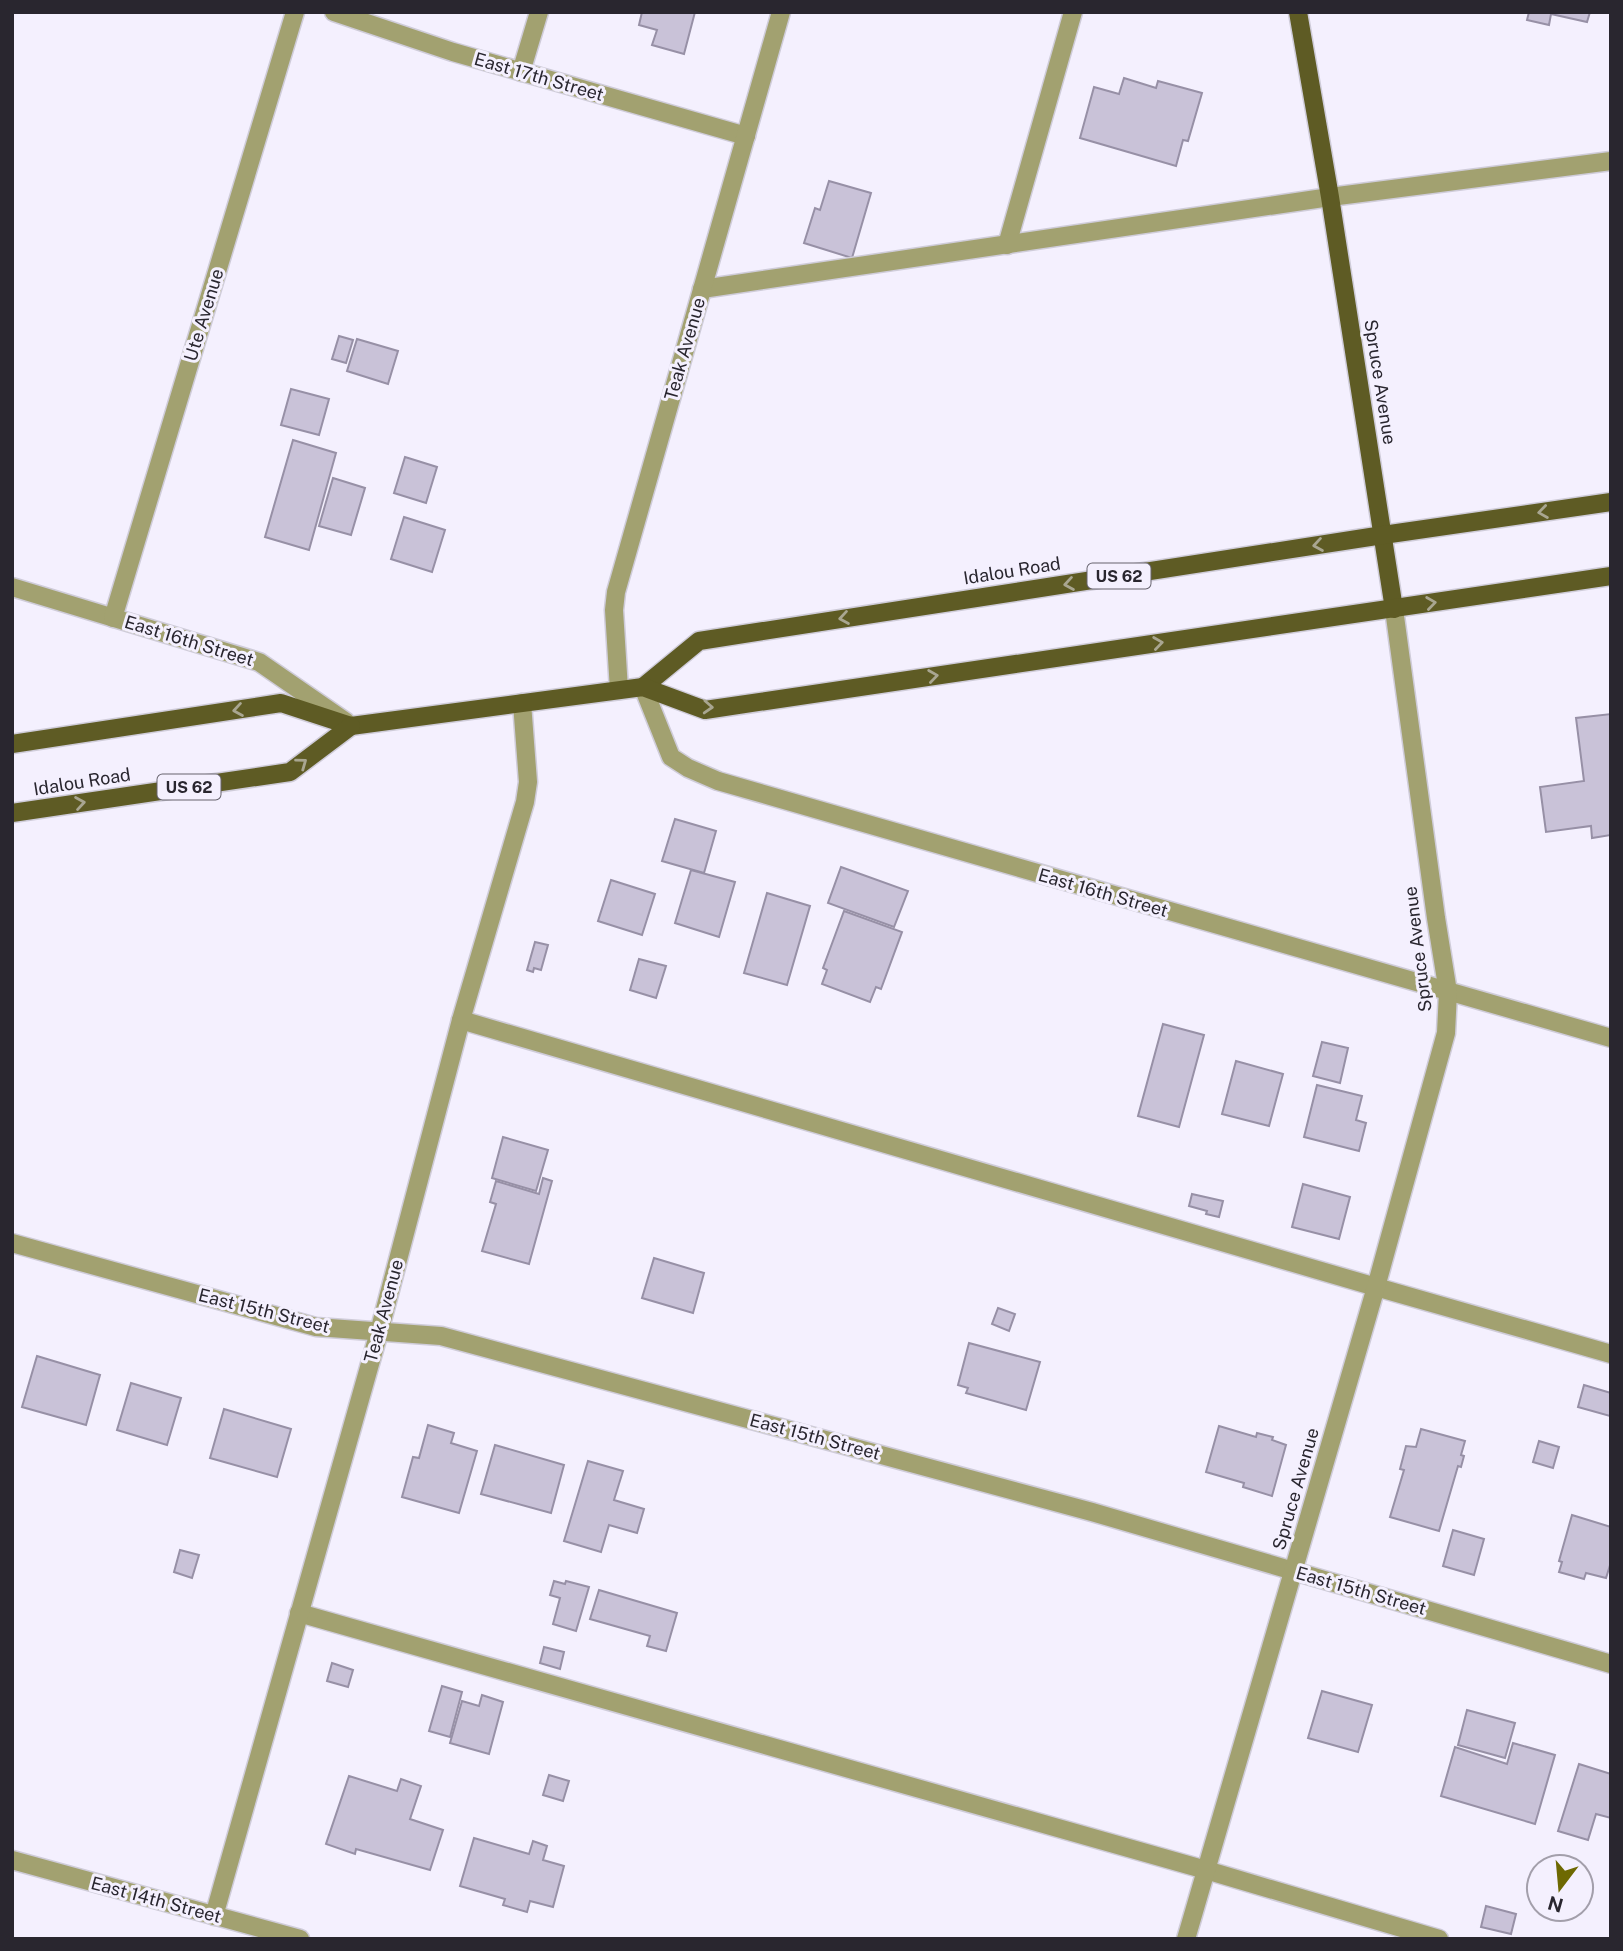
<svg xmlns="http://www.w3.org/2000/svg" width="1623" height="1951" font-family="'Public Sans',sans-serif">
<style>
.building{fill:#c9c2d8;stroke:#9790a6;stroke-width:2}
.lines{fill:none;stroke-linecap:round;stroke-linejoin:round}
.minor-casing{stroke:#cfccd9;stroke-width:21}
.major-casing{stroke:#cfccd9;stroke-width:21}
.minor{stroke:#a2a170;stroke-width:18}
.major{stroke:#5e5b24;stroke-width:18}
.oneway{stroke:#a9a691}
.labels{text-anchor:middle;stroke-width:6;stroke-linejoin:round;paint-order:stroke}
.shield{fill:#f4f0fe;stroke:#66636d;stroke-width:2}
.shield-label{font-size:16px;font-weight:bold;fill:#29262f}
.street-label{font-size:18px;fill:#29262f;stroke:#f4f0fe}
</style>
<rect width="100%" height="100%" fill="#f4f0fe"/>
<g class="building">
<path d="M 642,12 L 695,12 L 684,54 L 652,45 L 657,30 L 639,25 Z"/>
<path d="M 1529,12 L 1590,12 L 1587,22 L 1551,14 L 1549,25 L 1527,20 Z"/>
<path d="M 1124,78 L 1156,88 L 1158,81 L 1202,93 L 1188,141 L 1183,140 L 1176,166 L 1080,138 L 1094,87 L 1119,94 Z"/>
<path d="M 829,181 L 871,193 L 852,258 L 804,243 L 815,208 L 820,210 Z"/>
<path d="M 339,336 L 353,340 L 346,363 L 332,359 Z"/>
<path d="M 357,339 L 398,351 L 388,384 L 347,371 Z"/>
<path d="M 291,389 L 329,399 L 319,435 L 281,425 Z"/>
<path d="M 293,440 L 336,453 L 309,550 L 265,537 Z"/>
<path d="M 405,457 L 437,467 L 426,503 L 394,493 Z"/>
<path d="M 333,478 L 365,488 L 351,535 L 319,526 Z"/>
<path d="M 404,517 L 445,530 L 432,572 L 391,559 Z"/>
<path d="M 1611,714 L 1611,835 L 1592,838 L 1591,826 L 1546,832 L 1540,787 L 1584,781 L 1576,718 Z"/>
<path d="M 675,819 L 716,831 L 704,873 L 662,861 Z"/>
<path d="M 841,867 L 908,891 L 894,927 L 828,903 Z"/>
<path d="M 691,870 L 735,882 L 719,937 L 675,923 Z"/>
<path d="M 611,880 L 655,894 L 642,935 L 598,921 Z"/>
<path d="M 767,893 L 810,906 L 787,985 L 744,973 Z"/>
<path d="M 844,911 L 902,932 L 881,989 L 876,987 L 870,1002 L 822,984 L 827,970 L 823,968 Z"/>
<path d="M 535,942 L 548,945 L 541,970 L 534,968 L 533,972 L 527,970 Z"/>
<path d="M 639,959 L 666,966 L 656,998 L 630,990 Z"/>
<path d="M 1163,1024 L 1204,1035 L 1179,1127 L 1138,1116 Z"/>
<path d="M 1322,1042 L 1348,1048 L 1340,1083 L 1313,1076 Z"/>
<path d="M 1236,1061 L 1283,1074 L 1269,1126 L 1222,1114 Z"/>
<path d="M 1317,1085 L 1362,1096 L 1356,1120 L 1366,1123 L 1359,1151 L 1304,1137 Z"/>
<path d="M 503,1137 L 548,1150 L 536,1191 L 492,1178 Z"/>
<path d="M 543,1178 L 552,1181 L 529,1264 L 482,1251 L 496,1204 L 490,1202 L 496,1181 L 539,1194 Z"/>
<path d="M 1303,1184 L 1350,1197 L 1339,1239 L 1292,1227 Z"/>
<path d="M 1192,1194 L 1223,1201 L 1219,1217 L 1206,1214 L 1207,1211 L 1189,1206 Z"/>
<path d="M 654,1258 L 704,1273 L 693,1313 L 642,1298 Z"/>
<path d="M 998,1308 L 1015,1314 L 1009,1331 L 992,1324 Z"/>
<path d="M 969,1343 L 1040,1362 L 1026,1410 L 966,1393 L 968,1388 L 958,1385 Z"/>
<path d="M 37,1356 L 100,1375 L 86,1425 L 22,1407 Z"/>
<path d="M 131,1383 L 181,1398 L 167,1445 L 117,1430 Z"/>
<path d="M 1584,1385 L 1611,1393 L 1610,1416 L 1578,1407 Z"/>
<path d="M 224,1409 L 291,1429 L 277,1477 L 210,1458 Z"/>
<path d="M 428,1425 L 454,1433 L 451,1443 L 477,1451 L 459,1513 L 402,1497 L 413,1457 L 419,1458 Z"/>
<path d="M 1219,1426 L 1256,1437 L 1257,1433 L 1273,1437 L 1272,1440 L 1286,1445 L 1272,1496 L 1243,1487 L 1244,1483 L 1206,1472 Z"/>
<path d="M 1421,1429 L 1465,1441 L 1461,1455 L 1464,1456 L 1461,1467 L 1458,1466 L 1439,1531 L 1390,1517 L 1404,1470 L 1400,1469 L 1406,1446 L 1416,1447 Z"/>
<path d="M 1539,1441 L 1559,1447 L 1553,1468 L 1533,1462 Z"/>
<path d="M 495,1445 L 564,1465 L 551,1513 L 481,1494 Z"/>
<path d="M 588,1461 L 623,1471 L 614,1500 L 644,1509 L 637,1533 L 609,1525 L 601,1552 L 564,1541 Z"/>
<path d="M 1572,1515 L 1611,1527 L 1611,1562 L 1606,1578 L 1586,1573 L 1584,1579 L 1559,1572 L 1562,1562 L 1559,1561 Z"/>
<path d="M 1453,1530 L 1484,1539 L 1474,1575 L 1443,1566 Z"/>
<path d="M 180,1550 L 199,1555 L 192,1578 L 174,1572 Z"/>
<path d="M 554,1581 L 565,1584 L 566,1581 L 589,1587 L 576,1631 L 553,1624 L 560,1598 L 550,1595 Z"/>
<path d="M 599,1590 L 677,1613 L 666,1651 L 647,1646 L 650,1636 L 590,1619 Z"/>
<path d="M 544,1647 L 564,1652 L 560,1669 L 540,1663 Z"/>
<path d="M 332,1663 L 353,1670 L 348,1687 L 327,1681 Z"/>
<path d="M 442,1686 L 462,1692 L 450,1737 L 429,1731 Z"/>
<path d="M 1322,1691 L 1372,1705 L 1358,1752 L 1308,1738 Z"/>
<path d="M 482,1695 L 503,1702 L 489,1754 L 450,1743 L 462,1701 L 479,1706 Z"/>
<path d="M 1467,1710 L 1515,1723 L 1505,1758 L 1458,1745 Z"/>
<path d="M 1513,1743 L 1555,1755 L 1535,1824 L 1441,1796 L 1455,1747 L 1507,1764 Z"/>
<path d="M 1579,1764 L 1611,1774 L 1611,1818 L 1596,1814 L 1588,1840 L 1558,1831 Z"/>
<path d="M 549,1775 L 569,1781 L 563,1801 L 543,1795 Z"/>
<path d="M 349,1776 L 397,1791 L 401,1779 L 421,1786 L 410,1819 L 443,1830 L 430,1870 L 356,1849 L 355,1854 L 326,1844 Z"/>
<path d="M 474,1838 L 529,1854 L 533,1841 L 547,1846 L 543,1860 L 564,1866 L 553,1907 L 530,1901 L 527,1912 L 503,1905 L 505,1899 L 460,1886 Z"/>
<path d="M 1486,1906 L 1516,1914 L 1511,1934 L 1481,1927 Z"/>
</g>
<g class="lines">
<g class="minor-casing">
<g id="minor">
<path d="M 334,12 L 453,52 L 746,136"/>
<path d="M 521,72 L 539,12"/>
<path d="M 1007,245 L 1073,12"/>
<path d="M 702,289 L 1330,197 L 1611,161"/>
<path d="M 12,587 L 259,662 L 346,722"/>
<path d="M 113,618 L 295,12"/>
<path d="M 643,687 L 671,757 L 688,768 L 718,781 L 1611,1038"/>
<path d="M 619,690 L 614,610 L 616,592 L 781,12"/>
<path d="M 461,1020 L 1376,1287 L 1611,1354"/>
<path d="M 12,1243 L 316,1327 L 441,1336 L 1092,1512 L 1611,1664"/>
<path d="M 299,1613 L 1206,1870 L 1439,1939"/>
<path d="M 12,1860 L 300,1939"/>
<path d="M 214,1916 L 379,1332 L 461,1020 L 525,802 L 528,782 L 522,703"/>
<path d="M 1186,1939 L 1376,1287 L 1446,1033 L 1448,992 L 1436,918 L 1394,609"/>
</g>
</g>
<g class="major-casing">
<g id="major">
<path d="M 1298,12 L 1330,197 L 1394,609"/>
<path d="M 643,687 L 699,641 L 1383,535 L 1611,502"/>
<path d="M 12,744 L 281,703 L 351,726 L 643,687 L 705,710 L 1611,576"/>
<path d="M 12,813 L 290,772 L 351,726"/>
</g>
</g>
<use href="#minor" class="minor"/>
<use href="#major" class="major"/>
</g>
<defs><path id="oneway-chevron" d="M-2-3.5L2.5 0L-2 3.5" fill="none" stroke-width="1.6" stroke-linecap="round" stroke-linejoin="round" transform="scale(1.75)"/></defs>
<g class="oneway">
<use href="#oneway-chevron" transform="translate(1543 512) rotate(172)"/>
<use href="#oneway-chevron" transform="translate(1318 545) rotate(171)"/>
<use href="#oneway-chevron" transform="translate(1069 584) rotate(171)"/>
<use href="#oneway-chevron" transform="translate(1431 603) rotate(-8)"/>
<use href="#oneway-chevron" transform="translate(844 618) rotate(171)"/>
<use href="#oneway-chevron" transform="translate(1158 643) rotate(-8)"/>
<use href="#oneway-chevron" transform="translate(933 676) rotate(-8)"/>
<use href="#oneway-chevron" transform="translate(708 707) rotate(3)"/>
<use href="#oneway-chevron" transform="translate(238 710) rotate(171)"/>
<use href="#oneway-chevron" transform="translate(302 763) rotate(-36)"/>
<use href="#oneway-chevron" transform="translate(80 803) rotate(-9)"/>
</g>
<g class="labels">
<g class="shield">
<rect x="1087.5" y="563.5" width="63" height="25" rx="5"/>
<rect x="157.5" y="774.5" width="63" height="25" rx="5"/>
</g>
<g class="shield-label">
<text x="1119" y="582">US 62</text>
<text x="189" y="793">US 62</text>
</g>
<g class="street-label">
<text transform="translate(539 77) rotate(16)" y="6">East 17th Street</text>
<text transform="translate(204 315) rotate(-73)" y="6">Ute Avenue</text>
<text transform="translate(685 349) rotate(-74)" y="6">Teak Avenue</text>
<text transform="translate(1380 382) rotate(81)" y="6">Spruce Avenue</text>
<text transform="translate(1012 571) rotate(-9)" y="6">Idalou Road</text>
<text transform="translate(189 641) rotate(17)" y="6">East 16th Street</text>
<text transform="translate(82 782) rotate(-9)" y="6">Idalou Road</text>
<text transform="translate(1103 893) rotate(16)" y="6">East 16th Street</text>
<text transform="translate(1418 949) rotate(-97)" y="6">Spruce Avenue</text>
<text transform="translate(264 1311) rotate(14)" y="6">East 15th Street</text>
<text transform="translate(384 1311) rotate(-75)" y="6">Teak Avenue</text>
<text transform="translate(815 1437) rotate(15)" y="6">East 15th Street</text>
<text transform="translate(1296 1489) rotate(-74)" y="6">Spruce Avenue</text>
<text transform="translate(1361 1591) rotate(16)" y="6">East 15th Street</text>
<text transform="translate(156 1900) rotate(15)" y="6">East 14th Street</text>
</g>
</g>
<rect width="1623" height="1951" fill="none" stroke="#29262f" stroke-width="28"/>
<g transform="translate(1560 1888) rotate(196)"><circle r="33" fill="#f4f0fe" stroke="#a39fab" stroke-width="2"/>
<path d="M0-5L12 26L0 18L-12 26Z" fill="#6e6902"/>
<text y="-10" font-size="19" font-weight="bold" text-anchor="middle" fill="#29262f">N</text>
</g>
</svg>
